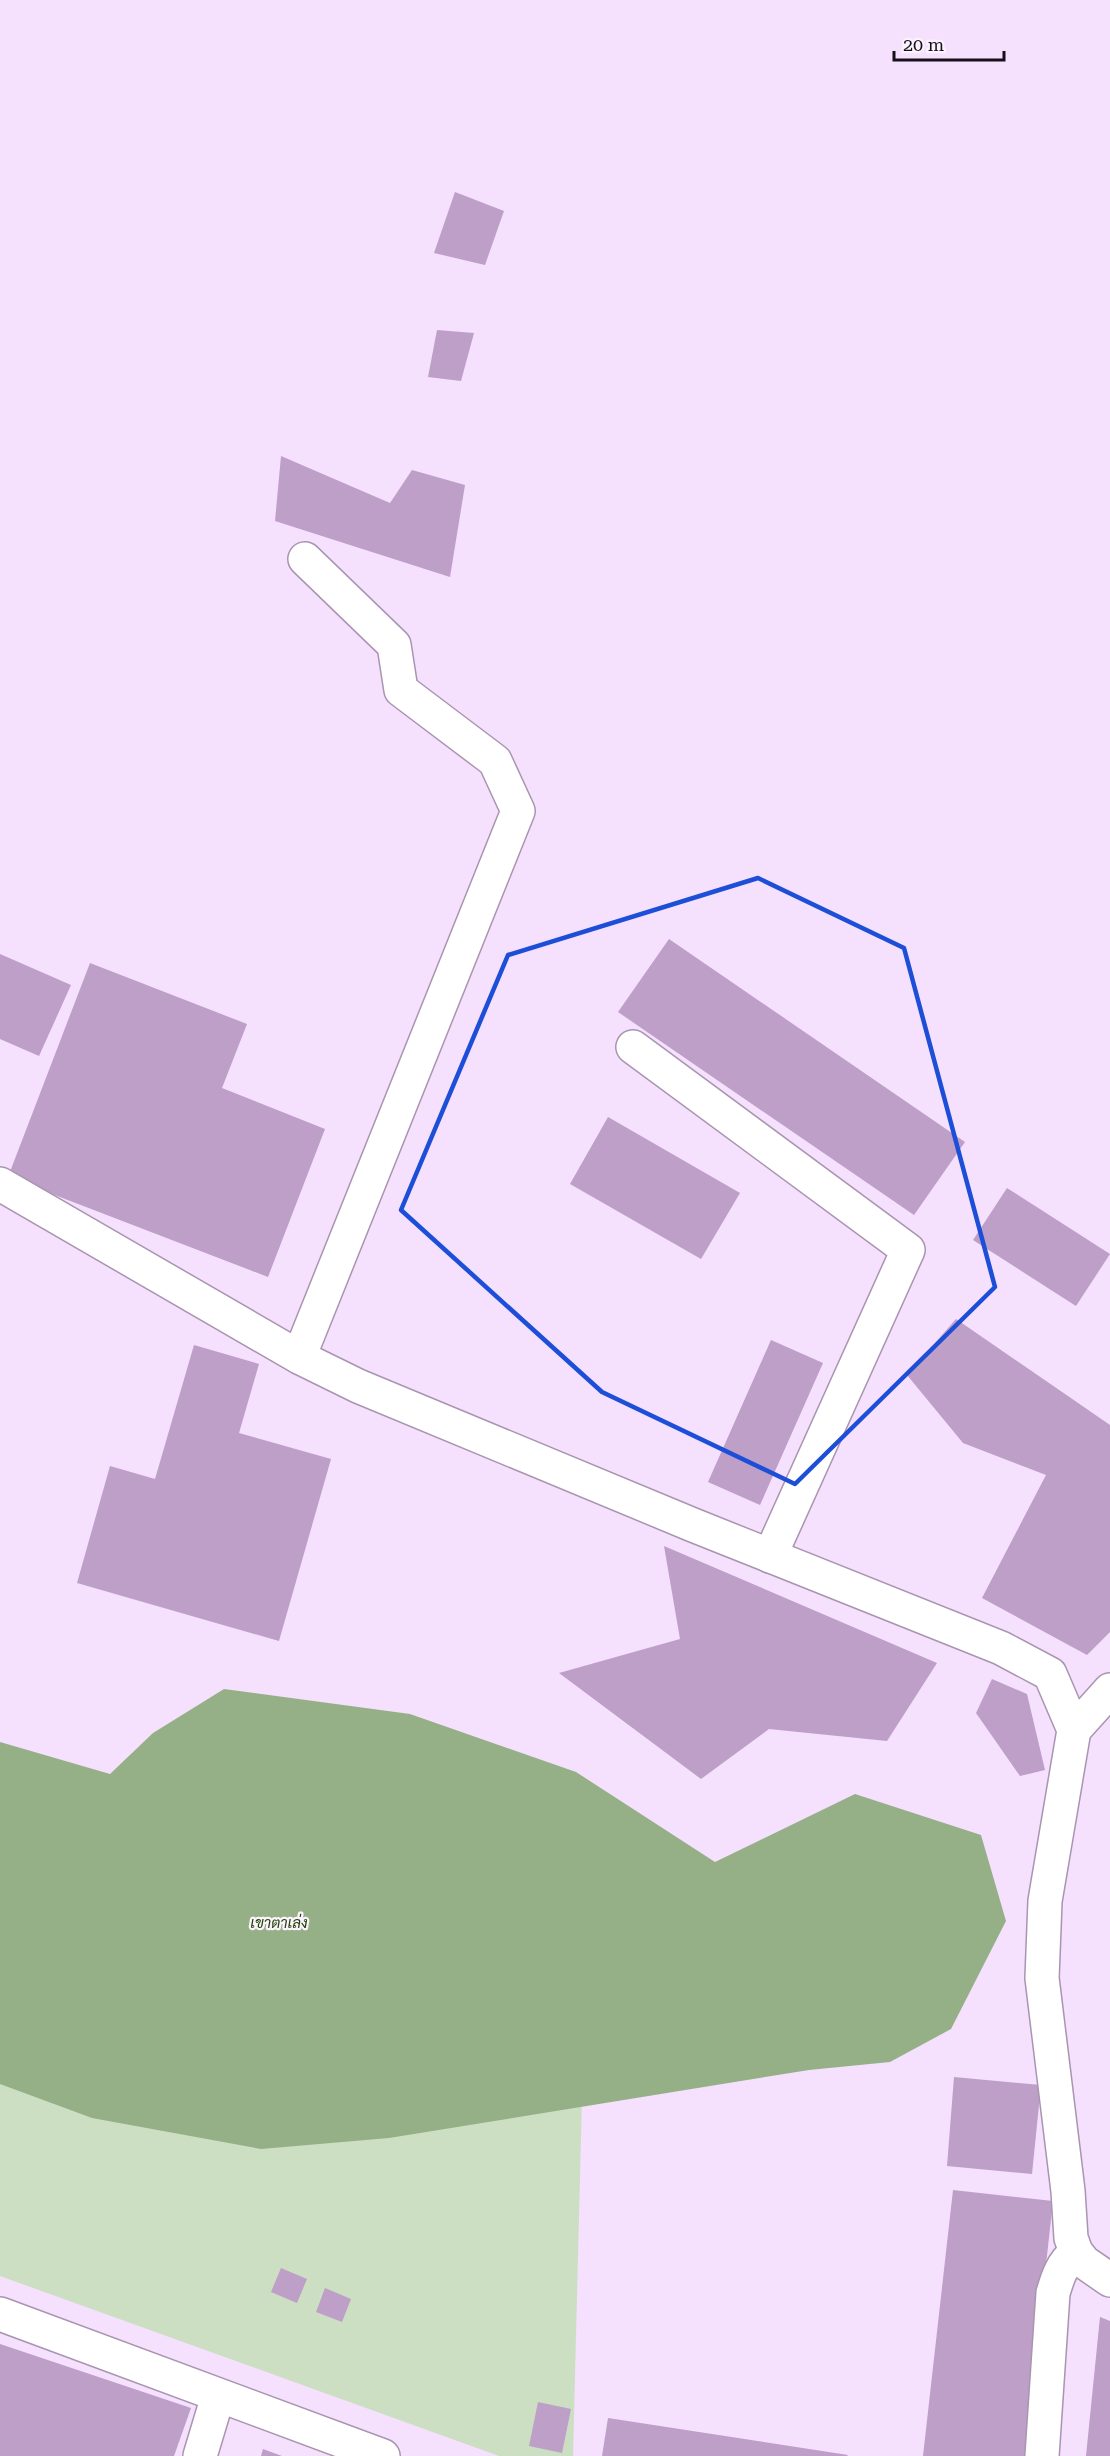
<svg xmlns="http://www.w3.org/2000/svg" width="1110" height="2456" font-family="'Roboto Serif',Sarabun,serif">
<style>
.green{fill:#ccdfc2}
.forest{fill:#95b086}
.building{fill:#bd9fc8}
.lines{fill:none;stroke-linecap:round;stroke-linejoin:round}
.minor-casing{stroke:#a995b0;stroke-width:36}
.minor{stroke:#fff;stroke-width:33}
.marked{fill:none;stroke:#1d4ed8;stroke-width:4.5;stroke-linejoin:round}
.labels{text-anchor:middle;stroke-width:4.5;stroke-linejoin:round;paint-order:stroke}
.park-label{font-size:15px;font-style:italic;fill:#214303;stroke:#fbf2fe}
</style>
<rect width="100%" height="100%" fill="#f5e0fd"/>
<path class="green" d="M 0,2009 L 583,2058 L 573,2456 L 499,2456 L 0,2276 Z"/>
<path class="forest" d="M 224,1689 L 410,1714 L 576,1772 L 715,1862 L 855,1794 L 981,1835 L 1006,1921 L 951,2029 L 890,2062 L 809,2070 L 389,2138 L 261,2149 L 92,2118 L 0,2084 L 0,1742 L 110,1774 L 153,1733 Z"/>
<g class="building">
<path d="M 455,192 L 504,211 L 485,265 L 434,253 Z"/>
<path d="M 437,330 L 474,333 L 461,381 L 428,377 Z"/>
<path d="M 281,456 L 390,503 L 412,470 L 465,485 L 450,577 L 275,521 Z"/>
<path d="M 669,939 L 965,1142 L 914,1215 L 618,1012 Z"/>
<path d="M 0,954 L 71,985 L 39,1056 L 0,1039 Z"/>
<path d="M 90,963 L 247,1024 L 222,1088 L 325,1129 L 268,1277 L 8,1177 Z"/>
<path d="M 608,1117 L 740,1193 L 701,1259 L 570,1184 Z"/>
<path d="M 1007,1188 L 1110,1254 L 1076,1306 L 973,1240 Z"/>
<path d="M 956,1319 L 1110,1425 L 1110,1632 L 1087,1655 L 982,1598 L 1046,1475 L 963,1443 L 907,1375 Z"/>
<path d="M 771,1340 L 823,1363 L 760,1505 L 708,1482 Z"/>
<path d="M 194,1345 L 259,1364 L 239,1433 L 331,1459 L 279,1641 L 77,1583 L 110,1466 L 155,1479 Z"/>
<path d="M 664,1546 L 937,1663 L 887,1741 L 769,1729 L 701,1779 L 559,1673 L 680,1639 Z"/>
<path d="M 992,1679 L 1027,1694 L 1045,1770 L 1020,1776 L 976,1713 Z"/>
<path d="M 954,2077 L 1041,2085 L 1032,2174 L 947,2166 Z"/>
<path d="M 953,2190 L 1053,2201 L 1025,2456 L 923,2456 Z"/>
<path d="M 281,2268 L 307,2279 L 297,2303 L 271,2292 Z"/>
<path d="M 325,2288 L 351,2299 L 342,2322 L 316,2312 Z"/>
<path d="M 1100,2317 L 1110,2321 L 1110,2456 L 1086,2456 Z"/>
<path d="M 0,2344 L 191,2408 L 174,2456 L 0,2456 Z"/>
<path d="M 538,2402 L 571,2409 L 562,2453 L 529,2446 Z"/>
<path d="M 608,2418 L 848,2455 L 847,2456 L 602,2456 Z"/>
<path d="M 263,2449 L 282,2456 L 261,2456 Z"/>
</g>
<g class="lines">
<g class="minor-casing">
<g id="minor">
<path d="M 633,1047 L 908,1250 L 770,1556"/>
<path d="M 0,1184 L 299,1357 L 358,1386 L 693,1525 L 1001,1648 L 1050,1674 L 1074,1730 L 1045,1901 L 1042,1978 L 1068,2191 L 1071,2238 L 1076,2252 L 1084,2262 L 1110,2280"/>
<path d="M 299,1357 L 518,811 L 495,761 L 401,690 L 394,645 L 305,559"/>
<path d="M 1074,1730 L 1110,1690"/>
<path d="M 0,2314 L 383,2456"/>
<path d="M 200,2456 L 218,2396"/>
<path d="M 1042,2456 L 1053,2293 C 1058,2276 1062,2264 1076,2252"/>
</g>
</g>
<use href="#minor" class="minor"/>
</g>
<path class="marked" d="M 758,878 L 904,948 L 995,1287 L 795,1484 L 602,1392 L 401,1210 L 508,955 Z"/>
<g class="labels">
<g class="park-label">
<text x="279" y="1928">เขาตาเล่ง</text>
</g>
</g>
<path d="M894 51v9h110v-9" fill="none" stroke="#17101a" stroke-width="3"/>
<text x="903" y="51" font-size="18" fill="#17101a" stroke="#fbf2fe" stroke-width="4.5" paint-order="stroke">20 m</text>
</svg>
